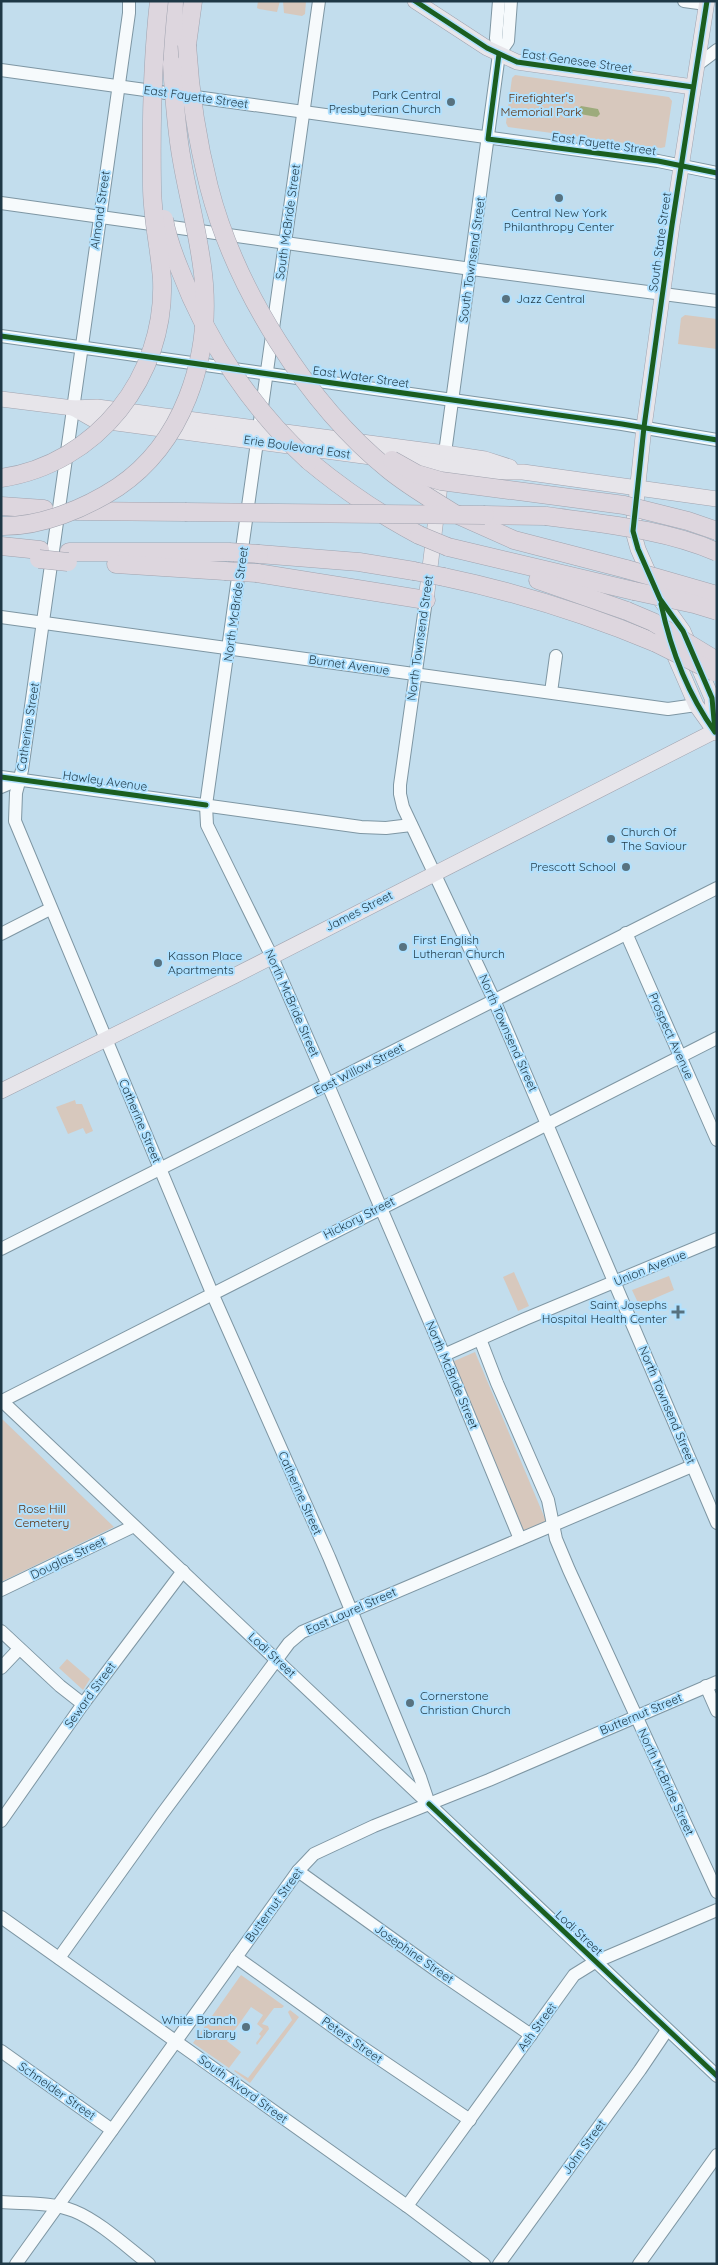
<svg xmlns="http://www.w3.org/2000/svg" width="718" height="2265" font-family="Quicksand,sans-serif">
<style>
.green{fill:#d7c8bd}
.water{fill:#9dab7c}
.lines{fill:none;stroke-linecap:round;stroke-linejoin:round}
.minor-casing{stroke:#7e96a3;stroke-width:14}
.major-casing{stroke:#a0a3af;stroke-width:16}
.highway-casing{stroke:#a0a3af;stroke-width:19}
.minor{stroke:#f6fafc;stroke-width:12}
.major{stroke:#e7e5ea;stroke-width:15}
.highway{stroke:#ddd6de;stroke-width:18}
.highway-bridge-casing{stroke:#a0a3af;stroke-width:19;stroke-linecap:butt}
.highway-bridge{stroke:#ddd6de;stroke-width:18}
.cycleway-casing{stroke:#b0e1ff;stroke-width:8}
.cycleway{stroke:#1b5e20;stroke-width:5}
.poi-dot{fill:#577280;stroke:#b0e1ff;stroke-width:2}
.labels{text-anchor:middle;stroke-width:4;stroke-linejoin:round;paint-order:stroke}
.street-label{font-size:12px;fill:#1e3846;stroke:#b0e1ff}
.poi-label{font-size:12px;fill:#1e3846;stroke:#b0e1ff;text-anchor:start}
.park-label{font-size:12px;fill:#5b300f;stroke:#b0e1ff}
</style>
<rect width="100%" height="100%" fill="#c2dded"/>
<g class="green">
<path d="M 258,1 L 280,1 L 277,12 L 259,9 L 257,8 Z"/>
<path d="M 283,1 L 306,1 L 305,14 L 302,16 L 284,13 Z"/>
<path d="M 515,75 L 669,97 L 672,101 L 665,147 L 661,148 L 508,127 L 506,123 L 512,78 Z"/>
<path d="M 685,315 L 717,319 L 717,349 L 678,344 L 681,318 Z"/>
<path d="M 75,1100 L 76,1104 L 82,1104 L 93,1131 L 86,1134 L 83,1128 L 68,1134 L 56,1107 Z"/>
<path d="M 514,1272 L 529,1306 L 518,1311 L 503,1277 Z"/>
<path d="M 669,1276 L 674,1290 L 646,1302 L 641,1309 L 632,1290 Z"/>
<path d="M 475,1352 L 546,1521 L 523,1531 L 452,1362 Z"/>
<path d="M 1,1418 L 114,1527 L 1,1582 Z"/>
<path d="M 67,1659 L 90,1679 L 83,1690 L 59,1668 Z"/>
<path d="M 241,1975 L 284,2006 L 282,2008 L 274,2008 L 262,2024 L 268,2026 L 269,2029 L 257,2045 L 256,2043 L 261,2036 L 259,2034 L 263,2029 L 257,2024 L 263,2015 L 251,2007 L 227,2041 L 241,2052 L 229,2068 L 193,2043 Z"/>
<path d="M 290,2010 L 299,2017 L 250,2083 L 234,2071 L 235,2070 L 248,2078 L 292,2020 L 288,2012 Z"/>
</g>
<path class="water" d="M 581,106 L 598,109 L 600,114 L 597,117 L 580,114 L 577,111 Z"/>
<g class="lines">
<g class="minor-casing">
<g id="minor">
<path d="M 129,1 L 129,13 L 22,770 L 16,793 L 15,821 L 212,1293 L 329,1557 L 420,1777 L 429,1804"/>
<path d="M 319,1 L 206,805 L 207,825 L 271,955 L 328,1085 L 444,1355 L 520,1539"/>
<path d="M 684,1 L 706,4"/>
<path d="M 499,54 L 508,41 L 511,1"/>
<path d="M 697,65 L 717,50"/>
<path d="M 1,70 L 658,161 L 717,173"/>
<path d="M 1,203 L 464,268 L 717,301"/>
<path d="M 1,336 L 622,424 L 717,440"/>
<path d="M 445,453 L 499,54 L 496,38 L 499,1"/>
<path d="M 426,600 L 400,785 L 400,794 L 403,807 L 494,1000 L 717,1523"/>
<path d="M 1,617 L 668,709 L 696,705"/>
<path d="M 551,692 L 556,656"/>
<path d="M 1,777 L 361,827 L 386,828 L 411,825"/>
<path d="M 1,787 L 20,779"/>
<path d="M 626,933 L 717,1140"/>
<path d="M 1,934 L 50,909"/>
<path d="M 1,1249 L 717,888"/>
<path d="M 480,1339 L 497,1383 L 548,1500 L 556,1539 L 569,1570 L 717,1892"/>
<path d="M 444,1355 L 525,1319 L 717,1239"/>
<path d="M 1,1400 L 717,2076"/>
<path d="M 2,1401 L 717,1038"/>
<path d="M 1,1590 L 134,1526"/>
<path d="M 1,1631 L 60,1686 L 83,1704"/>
<path d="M 1,1668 L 19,1649"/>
<path d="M 706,1686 L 717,1711"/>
<path d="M 1,1821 L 83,1704 L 183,1571"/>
<path d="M 298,1871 L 440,1973 L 531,2035"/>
<path d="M 1,1917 L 407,2206 L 484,2264"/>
<path d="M 236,1957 L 350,2039 L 470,2120"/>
<path d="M 59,1958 L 162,1814 L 289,1643 L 302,1632 L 692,1466"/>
<path d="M 1,2051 L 112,2130"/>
<path d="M 1,2202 C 25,2204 51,2202 74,2211 C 99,2221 127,2247 149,2264"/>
<path d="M 407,2206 L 574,1975 L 595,1962 L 717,1910"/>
<path d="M 16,2264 L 298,1871 L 314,1854 L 374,1826 L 489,1780 L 717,1682"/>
<path d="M 499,2264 L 640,2070 L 667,2030"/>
<path d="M 639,2264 L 717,2155"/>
</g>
</g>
<g class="major-casing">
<g id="major">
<path d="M 415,1 L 487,48 L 517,62 L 693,87"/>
<path d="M 707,1 L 672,225 L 644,427 L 633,531 L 638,549 L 660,599 L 683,631 L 712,698 L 715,731"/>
<path d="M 1,399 L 73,408 L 97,407 L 445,453 L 485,459 L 510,467"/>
<path d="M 73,408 L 94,420 L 483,472 L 523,472 L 717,499"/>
<path d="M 426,600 L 442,469"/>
<path d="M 670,645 L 696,705 L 716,733"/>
<path d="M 1,1091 L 234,976 L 717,730"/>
</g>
</g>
<g class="highway-casing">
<g id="highway">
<path d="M 187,45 L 193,1"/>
<path d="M 172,64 L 174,1"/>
<path d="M 309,461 C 344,490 379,514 419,535"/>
<path d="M 1,506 L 44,509"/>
<path d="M 76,511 L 185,512"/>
<path d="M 456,514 L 514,540 L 626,569"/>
<path d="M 485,515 L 546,516"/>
<path d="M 1,546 L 40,550"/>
<path d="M 448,547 L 634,591"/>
<path d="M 69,552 L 229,552"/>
<path d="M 259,554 L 359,562 L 414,571"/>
<path d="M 116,564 L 225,571"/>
<path d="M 257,573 L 426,600"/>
<path d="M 444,577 C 516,592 589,615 656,643"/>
<path d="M 538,580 L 627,611"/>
</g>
</g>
<use href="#minor" class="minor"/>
<use href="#major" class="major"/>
<use href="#highway" class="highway"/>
<g class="highway-bridge-casing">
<g id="highway-bridge">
<path d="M 187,45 C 190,93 197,140 209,187 C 235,288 307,404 389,470 C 410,487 433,500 455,514"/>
<path d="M 164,219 C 167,237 173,253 180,270 C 207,342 252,409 309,461"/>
<path d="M 392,460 L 417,474 L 441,481 L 624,505 L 688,521 L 717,531"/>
<path d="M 1,478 C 97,464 166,376 162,280 C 160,249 152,218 152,186 C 151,124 152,63 159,1"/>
<path d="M 185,512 L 485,515"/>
<path d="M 546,516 C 603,524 664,529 717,552"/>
<path d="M 1,526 C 41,527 86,508 118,487 C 183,443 210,360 204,284 C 201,243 189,202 182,161 C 176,129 174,96 172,64"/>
<path d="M 419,535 L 448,547"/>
<path d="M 229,552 L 259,554"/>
<path d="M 39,559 L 68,562"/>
<path d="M 626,569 L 717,595"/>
<path d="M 225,571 L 257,573"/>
<path d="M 414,571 L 444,577"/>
<path d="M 634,591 L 694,604 L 717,611"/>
<path d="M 627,611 L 653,622 L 717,661"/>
<path d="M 656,643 L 714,672"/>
</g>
</g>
<use href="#highway-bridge" class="highway-bridge"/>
<g class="cycleway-casing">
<g id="cycleway">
<path d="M 415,1 L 487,48 L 517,62 L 693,87"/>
<path d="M 707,1 L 672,225 L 644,427 L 633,531 L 638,549 L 660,599 L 683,631 L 712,698 L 715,731"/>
<path d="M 499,54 L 488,139 L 658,161 L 717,173"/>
<path d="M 1,336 L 622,424 L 717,440"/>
<path d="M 661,604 C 671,651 687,693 715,732"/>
<path d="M 1,777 L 206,805"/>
<path d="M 429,1804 L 717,2076"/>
</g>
</g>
<use href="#cycleway" class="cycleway"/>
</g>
<g class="poi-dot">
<circle cx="451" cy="102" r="5"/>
<circle cx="559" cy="198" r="5"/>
<circle cx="506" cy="299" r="5"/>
<circle cx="611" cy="839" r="5"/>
<circle cx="626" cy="867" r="5"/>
<circle cx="403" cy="947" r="5"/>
<circle cx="158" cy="963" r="5"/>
<path d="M675.5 1304.5h5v5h5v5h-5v5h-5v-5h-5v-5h5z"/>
<circle cx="410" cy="1703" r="5"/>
<circle cx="246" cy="2027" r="5"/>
</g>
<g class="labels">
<g class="street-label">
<text transform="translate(577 61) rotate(8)" y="4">East Genesee Street</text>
<text transform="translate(196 97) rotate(8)" y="4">East Fayette Street</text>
<text transform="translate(604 144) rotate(8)" y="4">East Fayette Street</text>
<text transform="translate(100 210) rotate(-82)" y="4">Almond Street</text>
<text transform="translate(288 222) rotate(-82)" y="4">South McBride Street</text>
<text transform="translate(660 242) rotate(-82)" y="4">South State Street</text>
<text transform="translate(472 260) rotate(-82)" y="4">South Townsend Street</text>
<text transform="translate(361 377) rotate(8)" y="4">East Water Street</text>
<text transform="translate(297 447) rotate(8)" y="4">Erie Boulevard East</text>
<text transform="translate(236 604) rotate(-82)" y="4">North McBride Street</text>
<text transform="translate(420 638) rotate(-82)" y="4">North Townsend Street</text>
<text transform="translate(349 665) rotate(8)" y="4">Burnet Avenue</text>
<text transform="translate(28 727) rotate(-81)" y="4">Catherine Street</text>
<text transform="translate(105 781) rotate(8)" y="4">Hawley Avenue</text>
<text transform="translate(359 911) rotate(-27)" y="4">James Street</text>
<text transform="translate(292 1003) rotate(66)" y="4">North McBride Street</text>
<text transform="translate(508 1033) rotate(66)" y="4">North Townsend Street</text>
<text transform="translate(671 1036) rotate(66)" y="4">Prospect Avenue</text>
<text transform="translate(359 1069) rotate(-27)" y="4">East Willow Street</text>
<text transform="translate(140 1121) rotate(67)" y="4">Catherine Street</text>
<text transform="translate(359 1218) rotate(-27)" y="4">Hickory Street</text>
<text transform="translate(650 1268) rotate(-22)" y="4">Union Avenue</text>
<text transform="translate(452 1375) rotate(67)" y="4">North McBride Street</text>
<text transform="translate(667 1405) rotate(67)" y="4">North Townsend Street</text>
<text transform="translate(300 1493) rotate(66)" y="4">Catherine Street</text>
<text transform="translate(68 1558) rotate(-26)" y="4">Douglas Street</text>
<text transform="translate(351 1611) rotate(-24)" y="4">East Laurel Street</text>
<text transform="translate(272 1655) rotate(43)" y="4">Lodi Street</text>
<text transform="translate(90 1695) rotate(-54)" y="4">Seward Street</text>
<text transform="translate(641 1714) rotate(-23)" y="4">Butternut Street</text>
<text transform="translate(666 1782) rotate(65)" y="4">North McBride Street</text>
<text transform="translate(274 1905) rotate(-54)" y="4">Butternut Street</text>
<text transform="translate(579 1933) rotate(43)" y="4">Lodi Street</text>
<text transform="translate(414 1954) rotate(35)" y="4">Josephine Street</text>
<text transform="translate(537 2027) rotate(-54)" y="4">Ash Street</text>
<text transform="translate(352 2040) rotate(35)" y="4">Peters Street</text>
<text transform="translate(243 2089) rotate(36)" y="4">South Alvord Street</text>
<text transform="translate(57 2091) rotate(35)" y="4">Schneider Street</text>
<text transform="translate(584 2147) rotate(-54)" y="4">John Street</text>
</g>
<g class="poi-label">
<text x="441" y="99" text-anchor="end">Park Central<tspan x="441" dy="14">Presbyterian Church</tspan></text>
<text x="559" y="217" text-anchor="middle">Central New York<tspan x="559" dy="14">Philanthropy Center</tspan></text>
<text x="516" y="303">Jazz Central</text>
<text x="621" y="836">Church Of<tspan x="621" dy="14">The Saviour</tspan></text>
<text x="616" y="871" text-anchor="end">Prescott School</text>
<text x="413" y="944">First English<tspan x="413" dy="14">Lutheran Church</tspan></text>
<text x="168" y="960">Kasson Place<tspan x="168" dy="14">Apartments</tspan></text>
<text x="667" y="1309" text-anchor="end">Saint Josephs<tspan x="667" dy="14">Hospital Health Center</tspan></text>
<text x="420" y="1700">Cornerstone<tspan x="420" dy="14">Christian Church</tspan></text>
<text x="236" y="2024" text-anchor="end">White Branch<tspan x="236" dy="14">Library</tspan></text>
</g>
<g class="park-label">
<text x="541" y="102">Firefighter's<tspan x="541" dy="14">Memorial Park</tspan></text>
<text x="42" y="1513">Rose Hill<tspan x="42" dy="14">Cemetery</tspan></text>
</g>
</g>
<rect width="718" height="2265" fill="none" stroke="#1e3846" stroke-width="5"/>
</svg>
